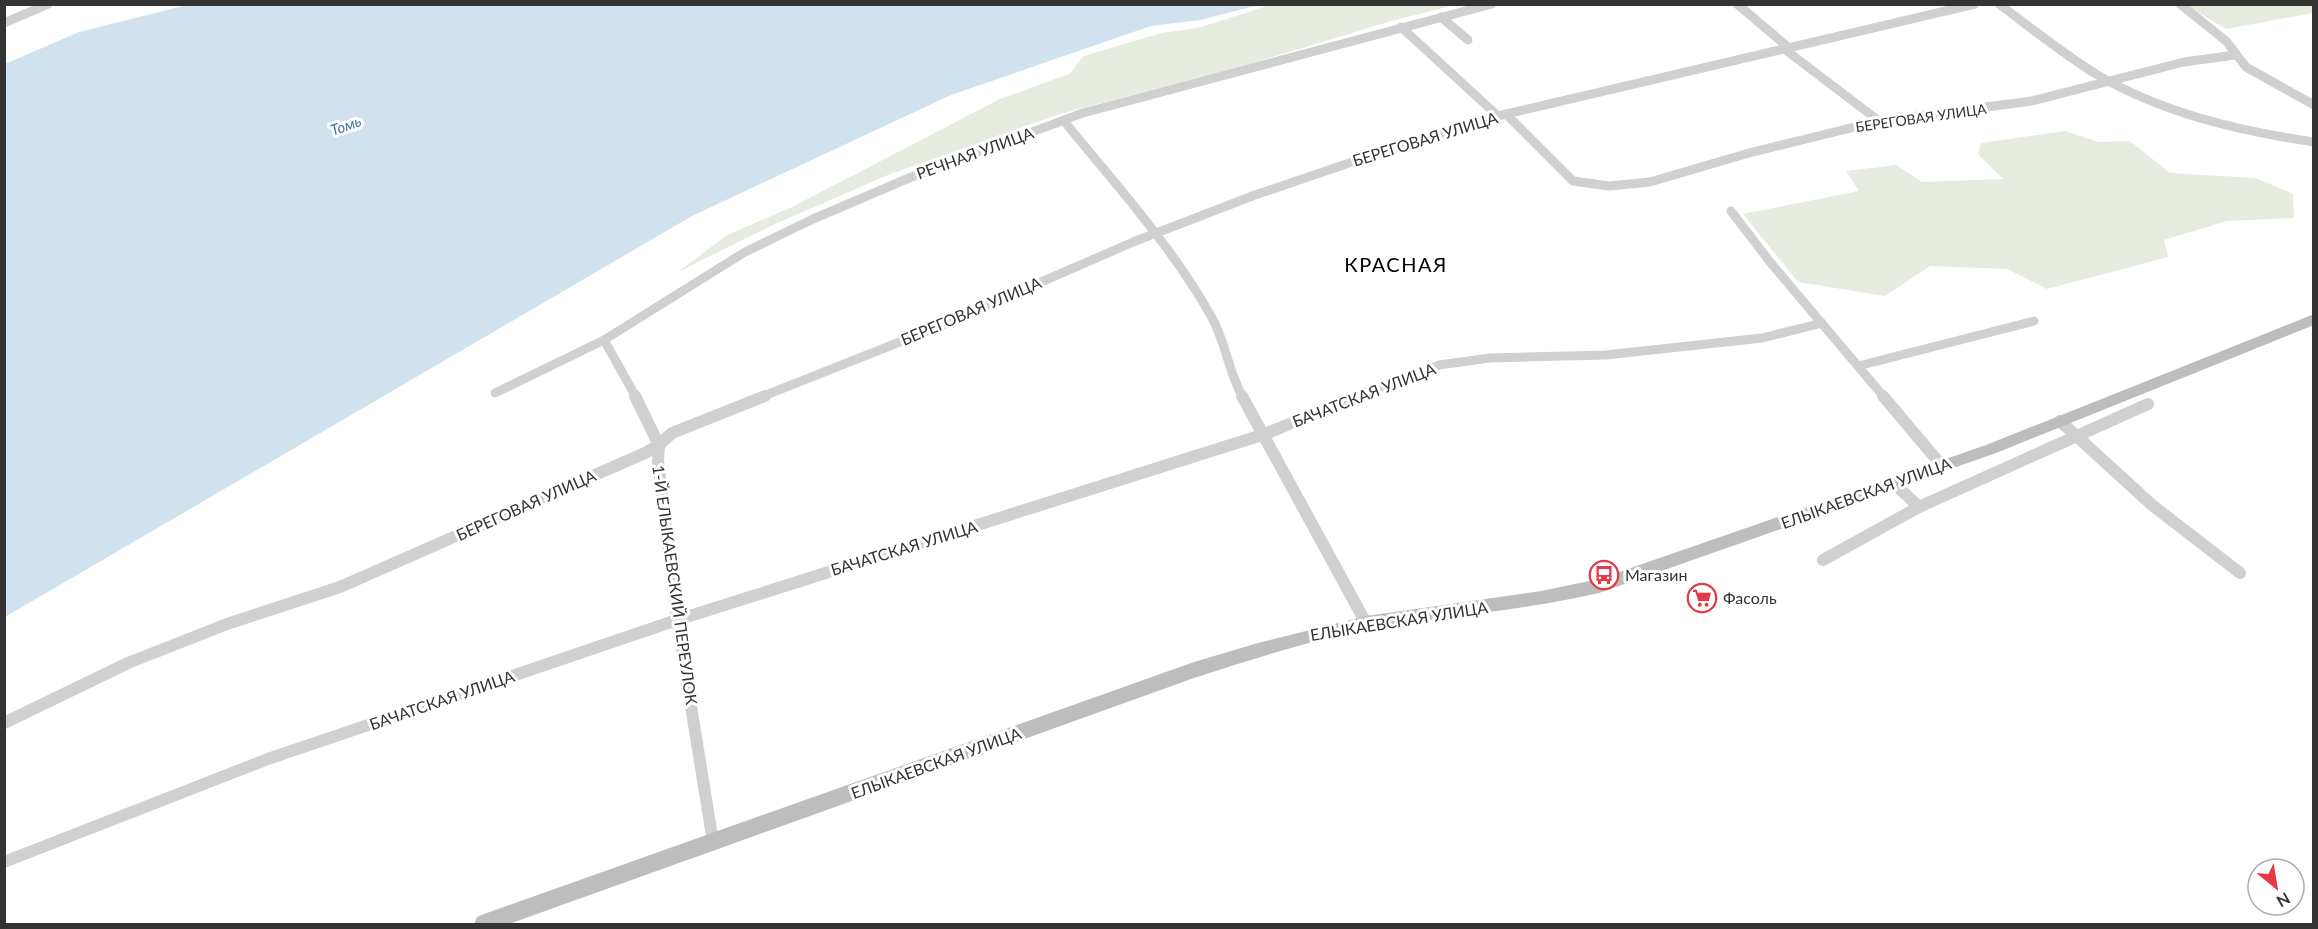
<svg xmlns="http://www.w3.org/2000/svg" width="2318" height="929" font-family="Lato,sans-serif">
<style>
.green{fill:#e6ecdf}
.water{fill:#cfe2ee}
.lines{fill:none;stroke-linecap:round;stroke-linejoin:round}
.street-far1{stroke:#d0d0d0;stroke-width:9}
.street{stroke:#d0d0d0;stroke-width:12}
.secondary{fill:#bdbdbd;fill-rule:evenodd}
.labels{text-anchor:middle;stroke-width:6;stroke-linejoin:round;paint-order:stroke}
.far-street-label{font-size:14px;fill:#333;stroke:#fff}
.far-water-label{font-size:15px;font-style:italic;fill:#3f7597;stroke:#fff}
.street-label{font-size:16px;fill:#333;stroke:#fff}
.poi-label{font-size:16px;fill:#333;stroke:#fff;text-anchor:start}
.quarter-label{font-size:20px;letter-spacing:1.5px;fill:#000;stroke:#fff}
</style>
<rect width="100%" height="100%" fill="#fff"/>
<g class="green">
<path d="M 1270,5 L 1455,5 L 1395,20 L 1246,65 L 1060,114 L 888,175 L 775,224 L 678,272 L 727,235 L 792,207 L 1000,99 L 1069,74 L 1084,56 L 1161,33 L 1198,28 Z"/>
<path d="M 2186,5 L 2313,5 L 2313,13 L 2226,29 Z"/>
<path d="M 2065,131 L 2099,142 L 2130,141 L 2170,173 L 2256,178 L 2293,194 L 2294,218 L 2227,221 L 2164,240 L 2168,257 L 2047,289 L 2007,269 L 1930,266 L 1885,296 L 1798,282 L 1743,214 L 1859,191 L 1846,171 L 1896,165 L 1922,182 L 2003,179 L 1978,154 L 1981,143 Z"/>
</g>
<path class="water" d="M 187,5 L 187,4 L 1259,5 L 1200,20 L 1151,26 L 951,95 L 692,216 L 5,617 L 5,64 L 79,32 Z"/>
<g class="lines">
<g class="street-far1">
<path d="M 1737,4 L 1788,47"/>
<path d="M 1999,4 C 2031,28 2062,53 2096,74 C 2162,113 2239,131 2314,142"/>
<path d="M 2180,4 L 2226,41 L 2246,67 L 2314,105"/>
<path d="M 1441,17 L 1468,40"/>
<path d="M 4,23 L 48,4"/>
<path d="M 1401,27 L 1498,116"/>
<path d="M 1783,48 L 1879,121"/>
<path d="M 1506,114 L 1573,181 L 1609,186 L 1650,182 L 1749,153 L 1879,121 L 2032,101 L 2184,62 L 2235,55"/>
<path d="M 1064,121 C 1115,184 1171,245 1211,316 C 1226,342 1228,372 1243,397"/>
<path d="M 1731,211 L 1770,262 L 1884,397"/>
<path d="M 604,340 L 636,397"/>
<path d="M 1858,366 L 2034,321"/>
<path d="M 495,393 L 604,340 L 745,252 L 813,219 L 909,178 L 1083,113 L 1492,4"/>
<path d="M 761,397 L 945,324 L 1133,242 L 1255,195 L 1399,146 L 1498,116 L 1975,4"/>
<path d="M 1353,397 L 1439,365 L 1490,358 L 1606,355 L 1762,338 L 1822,323"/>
</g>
<g class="street">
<path d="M 635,396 L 659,445 L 658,461 L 677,620 L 713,842"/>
<path d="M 1242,396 L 1366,623"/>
<path d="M 1883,396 L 1942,466"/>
<path d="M 2060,421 L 2152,505 L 2240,573"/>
<path d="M 1895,484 L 1919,507"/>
<path d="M 1823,560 L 1919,507 L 2148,404"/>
<path d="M 4,723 L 128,663 L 227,624 L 340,587 L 645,453 L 659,445 L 672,433 L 765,396"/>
<path d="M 4,862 L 268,759 L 677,620 L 1265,434 L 1357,396"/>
</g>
<path class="secondary" d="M 2314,314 L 2314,325 L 1996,453 L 1599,593 C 1522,611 1443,616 1365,630 C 1307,641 1251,660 1194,678 L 509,924 L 474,924 L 477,917 L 484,914 L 1194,662 L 1258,643 L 1366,616 L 1541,591 L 1599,579 L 1986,445 Z"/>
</g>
<defs>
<g id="bus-ring" transform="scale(1.5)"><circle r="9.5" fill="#fff" stroke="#e63946" stroke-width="1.5"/><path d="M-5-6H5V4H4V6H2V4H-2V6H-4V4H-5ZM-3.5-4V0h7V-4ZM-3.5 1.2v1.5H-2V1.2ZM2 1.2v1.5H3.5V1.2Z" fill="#e63946"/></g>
<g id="supermarket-ring" transform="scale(1.5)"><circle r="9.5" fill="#fff" stroke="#e63946" stroke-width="1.5"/><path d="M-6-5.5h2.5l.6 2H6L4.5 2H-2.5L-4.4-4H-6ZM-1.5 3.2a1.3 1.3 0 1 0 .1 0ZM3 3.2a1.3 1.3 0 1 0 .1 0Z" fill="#e63946"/></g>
</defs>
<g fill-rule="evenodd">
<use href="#bus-ring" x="1604" y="575"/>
<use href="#supermarket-ring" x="1702" y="598"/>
</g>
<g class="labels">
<g class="far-street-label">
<text transform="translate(1921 118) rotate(-8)" y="5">БЕРЕГОВАЯ УЛИЦА</text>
</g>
<g class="far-water-label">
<text transform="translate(346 126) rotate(-19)" y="5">Томь</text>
</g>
<g class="street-label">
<text transform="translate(1425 139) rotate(-17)" y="6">БЕРЕГОВАЯ УЛИЦА</text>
<text transform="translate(975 153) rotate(-20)" y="6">РЕЧНАЯ УЛИЦА</text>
<text transform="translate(971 311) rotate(-23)" y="6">БЕРЕГОВАЯ УЛИЦА</text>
<text transform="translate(1364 395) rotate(-21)" y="6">БАЧАТСКАЯ УЛИЦА</text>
<text transform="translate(1866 493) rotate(-20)" y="6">ЕЛЫКАЕВСКАЯ УЛИЦА</text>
<text transform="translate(526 505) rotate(-24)" y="6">БЕРЕГОВАЯ УЛИЦА</text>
<text transform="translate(904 548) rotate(-17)" y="6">БАЧАТСКАЯ УЛИЦА</text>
<text transform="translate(675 585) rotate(82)" y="6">1-Й ЕЛЫКАЕВСКИЙ ПЕРЕУЛОК</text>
<text transform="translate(1399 621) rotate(-9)" y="6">ЕЛЫКАЕВСКАЯ УЛИЦА</text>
<text transform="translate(442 700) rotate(-19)" y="6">БАЧАТСКАЯ УЛИЦА</text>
<text transform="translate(936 763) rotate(-20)" y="6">ЕЛЫКАЕВСКАЯ УЛИЦА</text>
</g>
<g class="poi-label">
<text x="1625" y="581">Магазин</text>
<text x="1723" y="604">Фасоль</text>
</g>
<g class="quarter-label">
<text x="1396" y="272">КРАСНАЯ</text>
</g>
</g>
<rect width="2318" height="929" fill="none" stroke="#333333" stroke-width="12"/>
<g transform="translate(2276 887) rotate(150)"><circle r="28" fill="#ffffff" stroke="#adadad" stroke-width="1.5"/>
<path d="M0-4.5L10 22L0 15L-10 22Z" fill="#e63946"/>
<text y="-9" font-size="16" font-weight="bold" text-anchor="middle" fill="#333333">N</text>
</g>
</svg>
